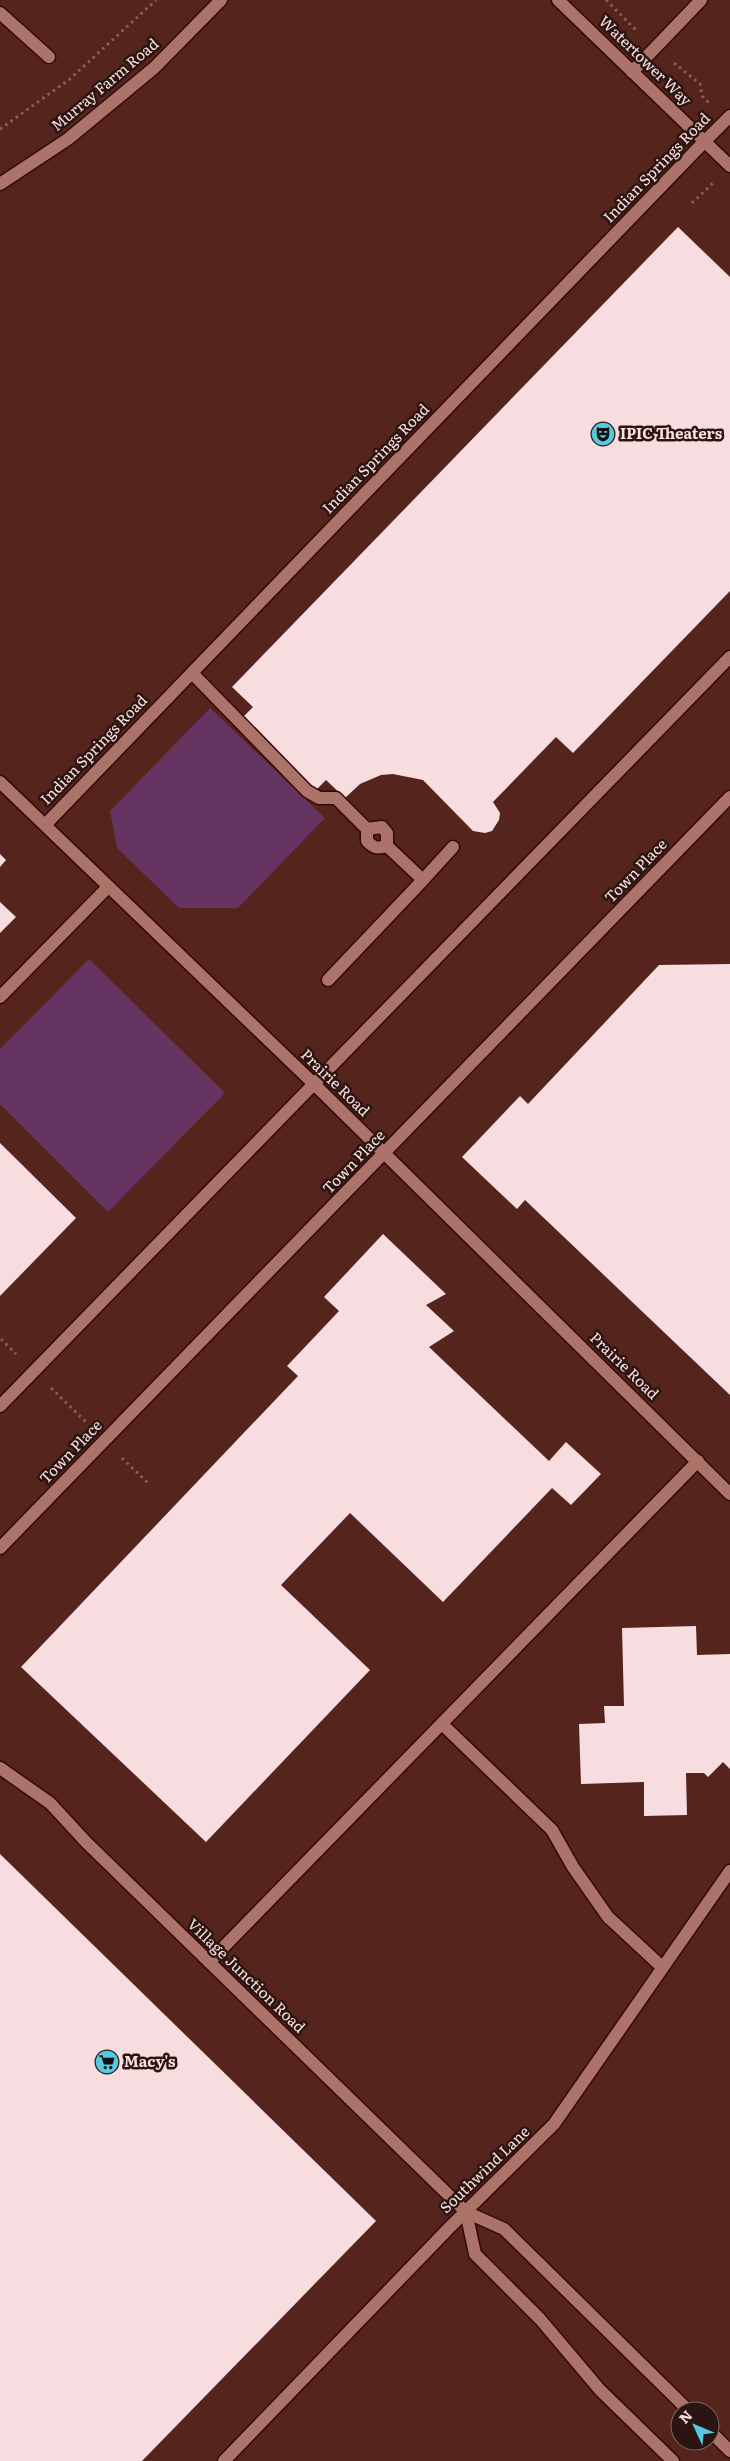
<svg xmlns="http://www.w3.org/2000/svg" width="730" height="2461" font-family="Literata,serif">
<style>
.green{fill:#653461}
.building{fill:#f7dde0}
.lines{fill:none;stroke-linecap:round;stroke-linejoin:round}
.lane-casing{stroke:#370905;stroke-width:15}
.street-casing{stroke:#370905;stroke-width:15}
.path{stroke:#89605a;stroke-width:3;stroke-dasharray:2.5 4;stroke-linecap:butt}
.lane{stroke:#ab7369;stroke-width:12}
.street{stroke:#ab7369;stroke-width:12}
.labels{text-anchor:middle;stroke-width:5;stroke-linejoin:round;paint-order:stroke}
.street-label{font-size:15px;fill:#fce2de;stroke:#2b1512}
.poi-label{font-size:15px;font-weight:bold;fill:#fce2de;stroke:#2b1512;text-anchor:start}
</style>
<rect width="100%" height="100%" fill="#54241d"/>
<g class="green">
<path d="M 210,708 L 325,818 L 238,908 L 179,908 L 117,848 L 110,811 Z"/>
<path d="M 89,959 L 225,1093 L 108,1212 L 0,1104 L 0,1049 Z"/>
</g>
<g class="building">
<path d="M 678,227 L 730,277 L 730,591 L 573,753 L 556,737 L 493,802 L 500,813 L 499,820 L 492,831 L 485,833 L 473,831 L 423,780 L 393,774 L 381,775 L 360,784 L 345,798 L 326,780 L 315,791 L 241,719 L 253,707 L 232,687 Z"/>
<path d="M 0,854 L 6,860 L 0,867 Z"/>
<path d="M 0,902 L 16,917 L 0,933 Z"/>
<path d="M 730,964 L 730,1395 L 525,1200 L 517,1209 L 462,1157 L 520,1096 L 528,1104 L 659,965 Z"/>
<path d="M 0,1143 L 76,1218 L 0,1296 Z"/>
<path d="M 383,1234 L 446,1294 L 426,1305 L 454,1331 L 429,1347 L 549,1461 L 566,1442 L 601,1474 L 571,1505 L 552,1488 L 443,1602 L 350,1513 L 281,1585 L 370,1670 L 206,1842 L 21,1667 L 298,1376 L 287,1366 L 339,1311 L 324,1297 Z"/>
<path d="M 696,1626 L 697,1655 L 730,1654 L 730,1769 L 723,1762 L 708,1777 L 704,1773 L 686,1773 L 687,1815 L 644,1816 L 644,1782 L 581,1784 L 579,1724 L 605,1723 L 604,1706 L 624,1706 L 622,1628 Z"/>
<path d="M 0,1854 L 376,2221 L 142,2461 L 0,2461 Z"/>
</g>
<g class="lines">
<g class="lane-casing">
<g id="lane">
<path d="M 0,13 L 49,57"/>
<path d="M 632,72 L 701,0"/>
<path d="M 192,673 L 307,791 L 319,798 L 336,798 L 367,829 L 367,841 C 374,848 377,849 387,846 L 423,880 L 328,980"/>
<path d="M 45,825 L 705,141"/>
<path d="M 367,829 L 382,827 L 387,833 L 387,846"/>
<path d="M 423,880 L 453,847"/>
<path d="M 0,997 L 108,887"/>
<path d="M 442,1724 L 552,1830 L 573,1867 L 608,1917 L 662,1967"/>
<path d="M 0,1768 L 50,1803 L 86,1842 L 466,2212 L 504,2229 L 689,2411"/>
<path d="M 209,1962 L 698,1461"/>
<path d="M 466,2212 L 475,2254 L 540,2319 L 600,2390 L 673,2461"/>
<path d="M 710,2431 L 730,2451"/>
<path d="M 224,2461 L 450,2227 L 554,2124 L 730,1871"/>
</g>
</g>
<g class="street-casing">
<g id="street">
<path d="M 558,0 L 730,166"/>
<path d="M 705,141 L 730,116"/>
<path d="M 0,184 L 68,139 L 154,68 L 221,0"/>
<path d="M 0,782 L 314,1084 L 730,1494"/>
<path d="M 0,1406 L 730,657"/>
<path d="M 0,1548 L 730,797"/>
</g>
</g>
<g class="path">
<path d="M 606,0 L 637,31"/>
<path d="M 674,63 L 700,84 L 702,96 L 709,103"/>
<path d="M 0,129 L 70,79 L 156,0"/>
<path d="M 692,203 L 713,183"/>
<path d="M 1,1339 L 16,1354"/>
<path d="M 51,1388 L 88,1424"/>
<path d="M 122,1458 L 149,1484"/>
</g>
<use href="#lane" class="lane"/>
<use href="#street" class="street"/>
</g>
<defs>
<g id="theatre-disc" transform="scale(1.25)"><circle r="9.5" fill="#54cade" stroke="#2b1512"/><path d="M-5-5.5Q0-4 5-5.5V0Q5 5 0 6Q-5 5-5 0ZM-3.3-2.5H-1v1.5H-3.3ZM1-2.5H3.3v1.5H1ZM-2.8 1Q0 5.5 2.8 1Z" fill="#111"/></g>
<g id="supermarket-disc" transform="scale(1.25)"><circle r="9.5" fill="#54cade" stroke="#2b1512"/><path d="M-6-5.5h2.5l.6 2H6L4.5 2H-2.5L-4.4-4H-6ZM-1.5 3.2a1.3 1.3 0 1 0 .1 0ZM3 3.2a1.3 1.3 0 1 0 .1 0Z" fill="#111"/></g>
</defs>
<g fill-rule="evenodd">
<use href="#theatre-disc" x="603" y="434"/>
<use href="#supermarket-disc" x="107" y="2062"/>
</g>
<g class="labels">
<g class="street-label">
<text transform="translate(645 61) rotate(44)" y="5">Watertower Way</text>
<text transform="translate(105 85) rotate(-40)" y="5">Murray Farm Road</text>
<text transform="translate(657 168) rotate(-46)" y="5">Indian Springs Road</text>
<text transform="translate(376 459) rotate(-46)" y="5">Indian Springs Road</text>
<text transform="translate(94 750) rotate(-46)" y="5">Indian Springs Road</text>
<text transform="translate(636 871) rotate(-46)" y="5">Town Place</text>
<text transform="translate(335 1083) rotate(44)" y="5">Prairie Road</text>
<text transform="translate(354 1162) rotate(-46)" y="5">Town Place</text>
<text transform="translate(624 1366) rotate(44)" y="5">Prairie Road</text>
<text transform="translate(71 1452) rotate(-46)" y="5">Town Place</text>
<text transform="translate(246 1976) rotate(44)" y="5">Village Junction Road</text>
<text transform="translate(485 2170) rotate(-44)" y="5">Southwind Lane</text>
</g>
<g class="poi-label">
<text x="620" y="439">IPIC Theaters</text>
<text x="124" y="2067">Macy's</text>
</g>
</g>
<g transform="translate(695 2426) rotate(314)"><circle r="24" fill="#2b1512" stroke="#7f6764"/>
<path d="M0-4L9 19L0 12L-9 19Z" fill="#54cade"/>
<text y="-8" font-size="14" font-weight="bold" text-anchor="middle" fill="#fce2de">N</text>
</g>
</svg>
